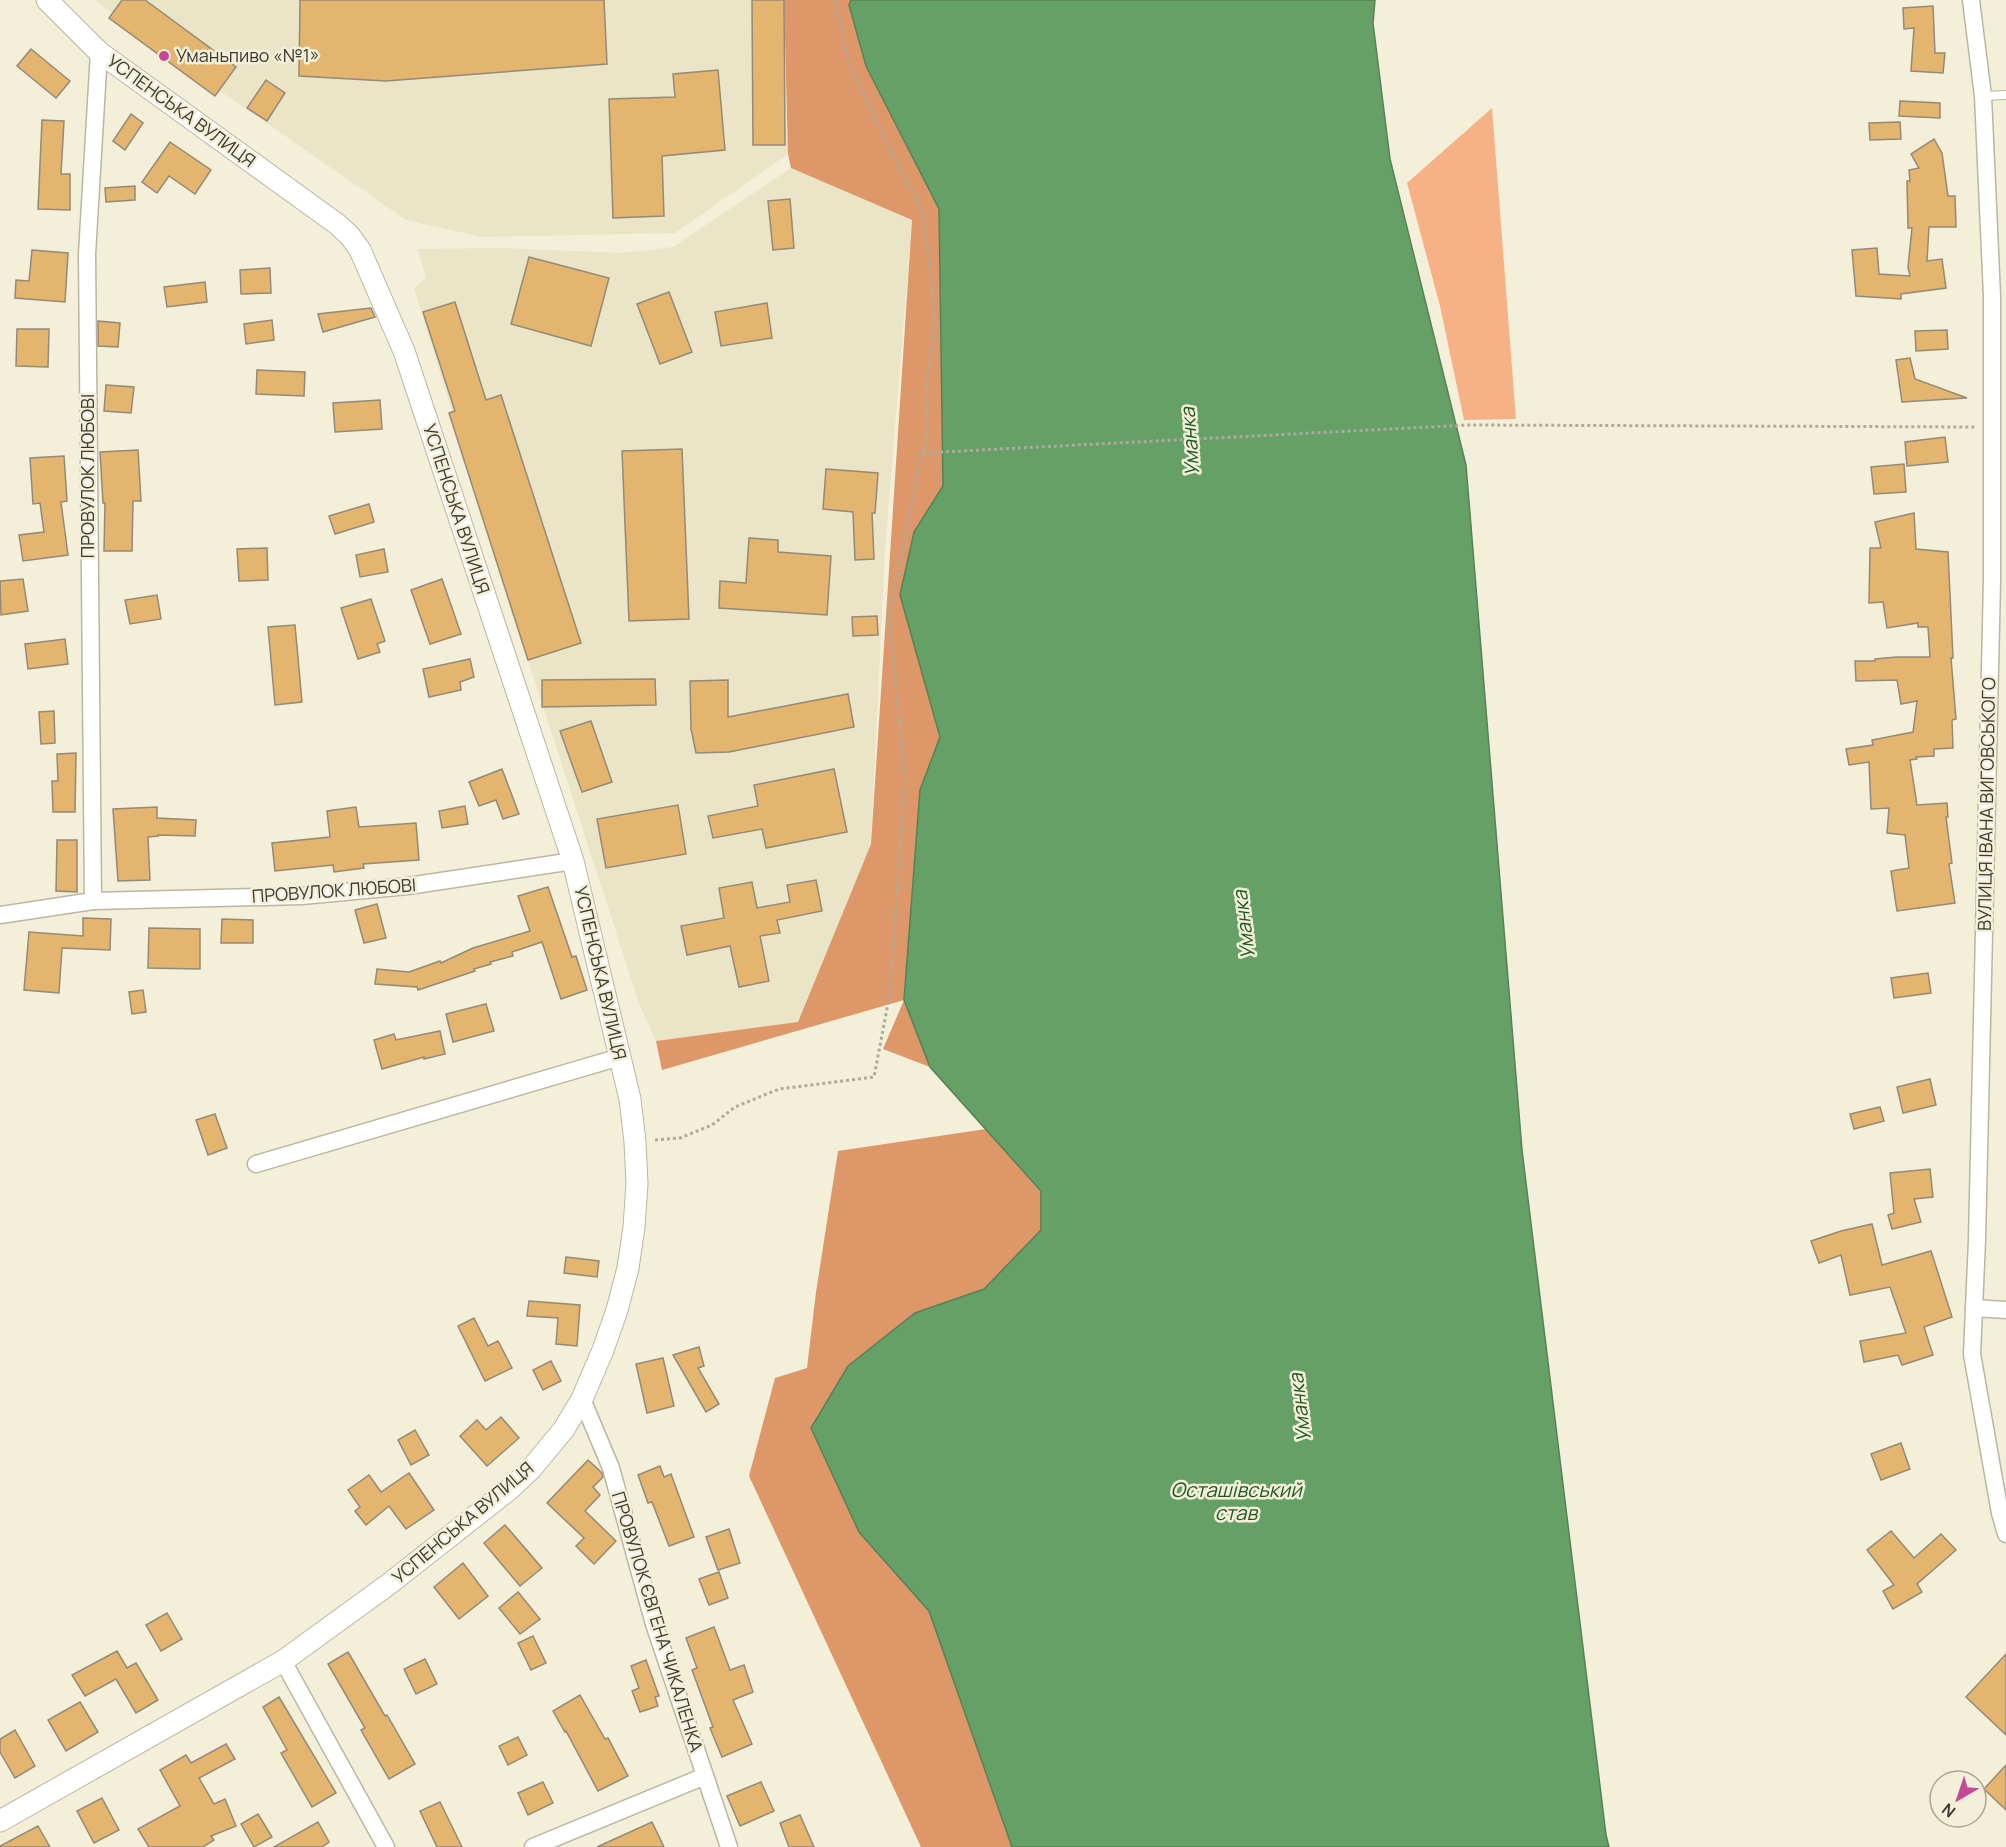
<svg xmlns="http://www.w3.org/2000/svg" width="2006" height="1847" font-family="Manrope,sans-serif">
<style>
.built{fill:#eae5c7}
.green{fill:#f6b286}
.forest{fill:#dd9769}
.water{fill:#65a067;stroke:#588157;stroke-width:1.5}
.building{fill:#e3b56e;stroke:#958977;stroke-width:1.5}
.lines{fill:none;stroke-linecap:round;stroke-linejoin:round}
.service-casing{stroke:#bab7a1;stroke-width:10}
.minor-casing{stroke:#bab7a1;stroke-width:19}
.tertiary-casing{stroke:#bab7a1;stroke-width:23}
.path{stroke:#aeab9a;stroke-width:3;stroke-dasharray:3 3;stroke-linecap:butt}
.service{stroke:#fff;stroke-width:8}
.minor{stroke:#fff;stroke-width:16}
.tertiary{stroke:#fff;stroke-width:21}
.poi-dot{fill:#c64896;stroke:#f3efd9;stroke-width:2}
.labels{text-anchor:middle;stroke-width:5;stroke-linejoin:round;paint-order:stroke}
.poi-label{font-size:18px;fill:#3b3a31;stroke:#f3efd9;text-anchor:start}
.street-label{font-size:18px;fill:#3b3a31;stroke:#f3efd9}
.water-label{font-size:20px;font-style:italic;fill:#1d5a23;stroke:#f3efd9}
</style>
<rect width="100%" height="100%" fill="#f3efd9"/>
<g class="built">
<path d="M 95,0 L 784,0 L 788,154 L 675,233 L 482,237 L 406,220 L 186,67 Z"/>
<path d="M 791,168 L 912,220 L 885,550 L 871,844 L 798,1022 L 656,1041 L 640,1006 L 528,660 L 414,288 L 426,278 L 418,249 L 502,248 L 623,253 L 673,247 Z"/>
</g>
<path class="green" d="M 1492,108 L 1516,419 L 1464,420 L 1440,306 L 1407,183 Z"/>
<g class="forest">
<path d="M 784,0 L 851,0 L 849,5 L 866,66 L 939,209 L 943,486 L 914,532 L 900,594 L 940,737 L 920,790 L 904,1000 L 930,1067 L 883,1049 L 904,1000 L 662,1070 L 656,1041 L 798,1022 L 871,844 L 912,220 L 791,168 L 788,154 Z"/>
<path d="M 986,1129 L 1041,1191 L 1041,1230 L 984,1289 L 915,1313 L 859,1532 L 929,1611 L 1012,1847 L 921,1847 L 749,1476 L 775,1378 L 807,1368 L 816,1292 L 838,1151 Z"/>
</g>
<path class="water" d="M 851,0 L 1375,0 L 1373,23 L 1390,159 L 1466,465 L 1522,1150 L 1606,1835 L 1609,1847 L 1012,1847 L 929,1611 L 859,1532 L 811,1428 L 848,1366 L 915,1313 L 984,1289 L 1041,1230 L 1041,1191 L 930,1067 L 904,1000 L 920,790 L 940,737 L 900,595 L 914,532 L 943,486 L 939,209 L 866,66 L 849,5 Z"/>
<g class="building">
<path d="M 122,0 L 145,0 L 236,67 L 215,96 L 109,18 Z"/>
<path d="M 300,0 L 604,0 L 607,64 L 386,81 L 299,76 Z"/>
<path d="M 752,0 L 784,0 L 785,145 L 753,145 Z"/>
<path d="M 1933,6 L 1935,53 L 1945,53 L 1943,73 L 1911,71 L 1914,28 L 1904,29 L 1903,8 Z"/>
<path d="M 31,49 L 70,81 L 56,98 L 17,66 Z"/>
<path d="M 718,70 L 725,150 L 662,156 L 664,216 L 613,218 L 609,99 L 675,97 L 673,74 Z"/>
<path d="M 266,80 L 285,93 L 267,121 L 247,108 Z"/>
<path d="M 1900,101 L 1940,103 L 1940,118 L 1899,116 Z"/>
<path d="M 131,114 L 143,123 L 125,150 L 113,141 Z"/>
<path d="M 42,120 L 64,121 L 61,174 L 70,174 L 70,210 L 38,209 Z"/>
<path d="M 1900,122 L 1901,139 L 1870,140 L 1869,123 Z"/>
<path d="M 1934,139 L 1942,153 L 1948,196 L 1955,196 L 1956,227 L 1929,227 L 1927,261 L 1942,259 L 1946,288 L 1901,294 L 1901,299 L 1856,296 L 1852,250 L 1877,248 L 1879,274 L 1910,276 L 1908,267 L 1912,228 L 1908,228 L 1907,181 L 1910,181 L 1909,170 L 1919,168 L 1911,154 Z"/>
<path d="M 170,142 L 211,170 L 195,194 L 169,176 L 157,193 L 142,182 Z"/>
<path d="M 135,186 L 135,200 L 106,202 L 105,188 Z"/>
<path d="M 790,199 L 794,248 L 773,250 L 768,201 Z"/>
<path d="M 32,250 L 68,253 L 65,302 L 15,298 L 16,280 L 29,281 Z"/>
<path d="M 529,257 L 609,278 L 591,346 L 511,324 Z"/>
<path d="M 270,268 L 271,293 L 241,294 L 240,270 Z"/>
<path d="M 205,282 L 207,302 L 167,307 L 164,287 Z"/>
<path d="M 669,292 L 692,352 L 660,364 L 637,304 Z"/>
<path d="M 455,302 L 486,400 L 501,395 L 581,643 L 528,660 L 449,413 L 455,411 L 423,312 Z"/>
<path d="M 767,303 L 772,338 L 721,346 L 715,312 Z"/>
<path d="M 371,308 L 375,317 L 323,332 L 318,314 Z"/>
<path d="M 272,320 L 274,340 L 246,344 L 244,324 Z"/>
<path d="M 98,321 L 120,323 L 118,347 L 98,346 Z"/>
<path d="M 17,329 L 49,329 L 48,367 L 16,366 Z"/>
<path d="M 1947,330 L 1948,349 L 1916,351 L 1915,331 Z"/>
<path d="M 1910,358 L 1915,379 L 1967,398 L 1902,402 L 1896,360 Z"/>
<path d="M 257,370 L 305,372 L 304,396 L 256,394 Z"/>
<path d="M 106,385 L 134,387 L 131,413 L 104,411 Z"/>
<path d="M 380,400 L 382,429 L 335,432 L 333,403 Z"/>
<path d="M 1945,437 L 1948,462 L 1907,466 L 1905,442 Z"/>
<path d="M 682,449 L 689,619 L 629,621 L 622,451 Z"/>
<path d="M 138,450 L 141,501 L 133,501 L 132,551 L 104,551 L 105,503 L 103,503 L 100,452 Z"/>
<path d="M 64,456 L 67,501 L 61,502 L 68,555 L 23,561 L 19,535 L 44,532 L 40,503 L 33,504 L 30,458 Z"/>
<path d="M 1904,464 L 1906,492 L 1874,494 L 1871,467 Z"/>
<path d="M 826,469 L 878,473 L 875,513 L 872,513 L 874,559 L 855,560 L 853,512 L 823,509 Z"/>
<path d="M 369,504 L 374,522 L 335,534 L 329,516 Z"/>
<path d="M 1914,513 L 1916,549 L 1948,552 L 1953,658 L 1951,658 L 1956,719 L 1952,720 L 1953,748 L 1934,749 L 1934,756 L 1916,757 L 1917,759 L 1910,760 L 1917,805 L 1947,803 L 1948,817 L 1946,817 L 1952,863 L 1949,864 L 1955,903 L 1897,911 L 1891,871 L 1909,868 L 1905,835 L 1887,833 L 1889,808 L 1871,809 L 1869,762 L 1849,765 L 1846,749 L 1873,745 L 1872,740 L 1913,732 L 1917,701 L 1901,704 L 1897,680 L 1856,681 L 1855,661 L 1875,661 L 1875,659 L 1897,657 L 1930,657 L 1928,627 L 1918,627 L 1918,623 L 1887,628 L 1883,602 L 1869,603 L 1870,548 L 1881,548 L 1875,522 Z"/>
<path d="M 749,538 L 778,540 L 778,552 L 831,556 L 827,615 L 719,608 L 720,581 L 746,583 Z"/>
<path d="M 267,548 L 268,580 L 239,581 L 237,549 Z"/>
<path d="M 384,549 L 388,572 L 360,577 L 356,555 Z"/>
<path d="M 23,579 L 28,611 L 1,615 L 0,581 Z"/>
<path d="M 442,579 L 461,634 L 430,644 L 411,590 Z"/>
<path d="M 157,595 L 161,619 L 130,624 L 125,600 Z"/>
<path d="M 371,599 L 385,641 L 377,644 L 380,652 L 358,659 L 341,608 Z"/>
<path d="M 877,616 L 878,635 L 853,636 L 852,617 Z"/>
<path d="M 295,625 L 302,702 L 275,705 L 268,627 Z"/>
<path d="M 65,639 L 68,664 L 28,669 L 25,644 Z"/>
<path d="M 470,659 L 474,677 L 460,682 L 461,690 L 429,697 L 423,669 Z"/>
<path d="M 655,679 L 656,705 L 542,707 L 542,680 Z"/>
<path d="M 728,680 L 728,717 L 848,694 L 854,727 L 729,752 L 696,753 L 691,729 L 690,681 Z"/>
<path d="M 54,711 L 55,743 L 41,744 L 39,712 Z"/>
<path d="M 591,721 L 612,782 L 582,792 L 560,731 Z"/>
<path d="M 76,753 L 75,812 L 53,812 L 52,781 L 58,781 L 57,754 Z"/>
<path d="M 502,769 L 519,814 L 503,819 L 496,800 L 479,806 L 469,782 Z"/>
<path d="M 834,769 L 847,832 L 766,848 L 762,829 L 713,838 L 708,816 L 758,806 L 754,785 Z"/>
<path d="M 678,805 L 686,854 L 606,868 L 597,819 Z"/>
<path d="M 465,806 L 468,824 L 442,828 L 439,811 Z"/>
<path d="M 157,807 L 157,818 L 196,820 L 195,836 L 158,835 L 158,836 L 148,837 L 150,880 L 118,881 L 113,809 Z"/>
<path d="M 356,807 L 359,827 L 416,823 L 419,860 L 363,864 L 364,868 L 334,872 L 333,865 L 275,871 L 272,843 L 330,837 L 327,811 Z"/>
<path d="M 57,840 L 77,840 L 77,892 L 56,891 Z"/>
<path d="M 816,880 L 822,911 L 777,920 L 780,933 L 760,936 L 769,981 L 739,987 L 730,946 L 687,955 L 681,926 L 724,918 L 719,888 L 752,882 L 757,908 L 790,902 L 787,885 Z"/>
<path d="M 548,887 L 572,957 L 576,956 L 587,990 L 561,999 L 542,942 L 512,952 L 513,956 L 490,962 L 491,964 L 474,969 L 475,971 L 418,990 L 417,987 L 375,984 L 377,969 L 409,972 L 440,961 L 441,963 L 473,948 L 530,931 L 518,896 Z"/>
<path d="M 377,904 L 386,938 L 364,943 L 355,910 Z"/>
<path d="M 83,918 L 111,919 L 110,950 L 62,948 L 59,993 L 24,990 L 29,932 L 83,936 Z"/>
<path d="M 222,919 L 253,920 L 253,943 L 221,943 Z"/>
<path d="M 149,928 L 200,929 L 200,969 L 148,968 Z"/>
<path d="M 1928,973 L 1931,993 L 1894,998 L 1891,978 Z"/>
<path d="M 143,990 L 146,1012 L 132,1014 L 129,992 Z"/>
<path d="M 486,1004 L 494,1031 L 453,1042 L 446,1014 Z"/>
<path d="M 440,1031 L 445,1054 L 424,1059 L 424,1057 L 382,1069 L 374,1040 L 394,1034 L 396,1040 Z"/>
<path d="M 1930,1079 L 1936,1105 L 1903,1113 L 1897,1087 Z"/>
<path d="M 1880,1107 L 1884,1121 L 1854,1129 L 1850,1114 Z"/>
<path d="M 215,1114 L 227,1148 L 208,1155 L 196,1120 Z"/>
<path d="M 1930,1169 L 1933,1197 L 1914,1199 L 1921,1222 L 1892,1229 L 1888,1215 L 1894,1213 L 1890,1173 Z"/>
<path d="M 1872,1224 L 1882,1265 L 1931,1251 L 1952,1317 L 1924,1327 L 1933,1355 L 1902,1365 L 1898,1355 L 1864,1362 L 1860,1341 L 1906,1333 L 1890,1287 L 1850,1295 L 1841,1255 L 1819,1263 L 1811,1241 L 1841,1231 Z"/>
<path d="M 566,1257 L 599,1261 L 597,1277 L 564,1273 Z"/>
<path d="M 529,1301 L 580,1305 L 577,1346 L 556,1344 L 558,1318 L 527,1316 Z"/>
<path d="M 474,1318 L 488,1346 L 498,1341 L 512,1368 L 485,1381 L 458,1326 Z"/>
<path d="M 699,1347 L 704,1366 L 698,1368 L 719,1404 L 706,1412 L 673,1355 Z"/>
<path d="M 663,1358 L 674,1406 L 647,1413 L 636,1364 Z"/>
<path d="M 551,1361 L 561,1381 L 543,1390 L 533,1370 Z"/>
<path d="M 501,1417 L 519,1438 L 487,1466 L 460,1436 L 477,1420 L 486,1430 Z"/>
<path d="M 415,1430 L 429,1455 L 411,1465 L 398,1440 Z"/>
<path d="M 1901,1443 L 1910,1469 L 1881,1480 L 1871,1454 Z"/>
<path d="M 588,1460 L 602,1473 L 603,1477 L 593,1487 L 600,1495 L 585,1511 L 616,1541 L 594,1564 L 576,1546 L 584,1538 L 547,1503 Z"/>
<path d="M 660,1466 L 664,1477 L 671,1474 L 694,1537 L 669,1546 L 652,1502 L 648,1503 L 638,1475 Z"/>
<path d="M 409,1473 L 434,1510 L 406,1529 L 389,1506 L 366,1525 L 355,1511 L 360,1507 L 348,1490 L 369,1475 L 381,1492 Z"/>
<path d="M 505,1525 L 542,1568 L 520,1586 L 484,1543 Z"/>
<path d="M 729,1529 L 740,1563 L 718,1570 L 706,1537 Z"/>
<path d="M 1891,1531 L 1914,1558 L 1941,1534 L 1956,1550 L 1917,1584 L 1922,1592 L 1893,1609 L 1883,1591 L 1894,1585 L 1867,1550 Z"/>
<path d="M 463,1563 L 488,1596 L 459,1619 L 434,1587 Z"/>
<path d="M 719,1572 L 728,1598 L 709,1605 L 699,1579 Z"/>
<path d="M 518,1592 L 540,1619 L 520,1634 L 499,1608 Z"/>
<path d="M 167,1613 L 182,1639 L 161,1651 L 146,1625 Z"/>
<path d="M 714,1627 L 730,1670 L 744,1665 L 753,1692 L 733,1700 L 752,1744 L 722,1757 L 710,1728 L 713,1727 L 692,1670 L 697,1668 L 686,1638 Z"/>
<path d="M 533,1636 L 546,1663 L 531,1670 L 518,1643 Z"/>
<path d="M 117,1651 L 127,1668 L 136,1663 L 158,1700 L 136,1713 L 116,1679 L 85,1696 L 72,1675 Z"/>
<path d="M 348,1652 L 385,1716 L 387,1715 L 415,1764 L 389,1779 L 361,1730 L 365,1728 L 328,1664 Z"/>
<path d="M 2006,1654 L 2006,1735 L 1966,1697 Z"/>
<path d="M 425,1659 L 437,1684 L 416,1694 L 404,1669 Z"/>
<path d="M 646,1660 L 659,1696 L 655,1697 L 658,1706 L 640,1712 L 632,1691 L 639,1688 L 631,1666 Z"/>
<path d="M 580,1695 L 605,1739 L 608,1738 L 628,1776 L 598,1791 L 566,1731 L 565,1732 L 553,1711 Z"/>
<path d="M 279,1697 L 336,1793 L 312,1807 L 281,1753 L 287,1750 L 263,1707 Z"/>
<path d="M 80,1702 L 98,1732 L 66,1751 L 48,1720 Z"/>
<path d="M 15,1730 L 35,1766 L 15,1778 L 0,1752 L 0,1739 Z"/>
<path d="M 518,1737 L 527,1755 L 508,1765 L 499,1746 Z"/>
<path d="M 226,1744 L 235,1759 L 199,1778 L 214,1804 L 225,1799 L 236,1826 L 211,1836 L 214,1840 L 203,1847 L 149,1847 L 138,1829 L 180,1806 L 160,1770 L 186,1755 L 191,1763 Z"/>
<path d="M 2006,1765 L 2006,1810 L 1984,1789 Z"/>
<path d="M 543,1782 L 553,1803 L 528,1815 L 518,1793 Z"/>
<path d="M 761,1782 L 774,1811 L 740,1826 L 727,1796 Z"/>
<path d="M 102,1798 L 119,1830 L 94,1843 L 77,1811 Z"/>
<path d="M 440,1802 L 462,1847 L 437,1847 L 420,1811 Z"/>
<path d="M 258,1814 L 272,1837 L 254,1847 L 241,1824 Z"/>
<path d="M 800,1815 L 814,1847 L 789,1847 L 780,1823 Z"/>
<path d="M 318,1822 L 329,1842 L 322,1847 L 274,1847 Z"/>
<path d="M 652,1822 L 664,1847 L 597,1847 Z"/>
<path d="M 38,1826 L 50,1847 L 0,1847 L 0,1846 Z"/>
</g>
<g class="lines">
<g class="service-casing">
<path id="service" d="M 1983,96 L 2006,95"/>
</g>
<g class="minor-casing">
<g id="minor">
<path d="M 1971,0 L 1983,96 L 1992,296 L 1992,581 L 1977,1240 L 1972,1354 L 2000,1513 L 2006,1534"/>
<path d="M 93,901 L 302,896 L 408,886 L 573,861"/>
<path d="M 0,915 L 93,901 L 87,254 L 99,52"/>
<path d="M 256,1164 L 620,1057"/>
<path d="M 1974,1308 L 2006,1310"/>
<path d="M 582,1399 L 611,1468 L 654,1624 L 729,1847"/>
<path d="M 283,1661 L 386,1847"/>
<path d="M 533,1847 L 705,1776"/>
</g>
</g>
<g class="tertiary-casing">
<path id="tertiary" d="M 0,1821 L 283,1661 L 389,1584 L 511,1488 L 531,1469 L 564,1429 L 582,1399 L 603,1350 L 617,1310 L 628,1268 L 634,1227 L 637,1184 L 635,1142 L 630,1099 L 573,861 L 404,351 L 360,250 L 350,236 L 337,224 L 99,52 L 47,0"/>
</g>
<g class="path">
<path d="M 922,453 L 1468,425 L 1975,427"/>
<path d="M 655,1140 L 680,1138 L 712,1125 L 735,1107 L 779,1089 L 874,1077 L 890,993 L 905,780 L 889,615 L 922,453 L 927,439 L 927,379 L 935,325 L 932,280 L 923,217 L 917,200 L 893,156 L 849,63 L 835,0"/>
</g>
<use href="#service" class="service"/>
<use href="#minor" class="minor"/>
<use href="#tertiary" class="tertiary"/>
</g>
<circle class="poi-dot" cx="164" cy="56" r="6"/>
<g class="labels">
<g class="poi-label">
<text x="176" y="62">Уманьпиво «№1»</text>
</g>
<g class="street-label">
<text transform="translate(181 111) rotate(36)" y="6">УСПЕНСЬКА ВУЛИЦЯ</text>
<text transform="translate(88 476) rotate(-90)" y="6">ПРОВУЛОК ЛЮБОВІ</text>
<text transform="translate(456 509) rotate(72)" y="6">УСПЕНСЬКА ВУЛИЦЯ</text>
<text transform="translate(1987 804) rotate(-89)" y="6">ВУЛИЦЯ ІВАНА ВИГОВСЬКОГО</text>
<text transform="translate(334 891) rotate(-4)" y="6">ПРОВУЛОК ЛЮБОВІ</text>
<text transform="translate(600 973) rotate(77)" y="6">УСПЕНСЬКА ВУЛИЦЯ</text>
<text transform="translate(463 1523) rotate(-40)" y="6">УСПЕНСЬКА ВУЛИЦЯ</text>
<text transform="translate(657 1622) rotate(73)" y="6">ПРОВУЛОК ЄВГЕНА ЧИКАЛЕНКА</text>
</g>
<g class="water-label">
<text transform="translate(1190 442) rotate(-94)" y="7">Уманка</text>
<text transform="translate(1244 925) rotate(-97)" y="7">Уманка</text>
<text transform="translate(1300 1408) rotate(-97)" y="7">Уманка</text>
<text x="1236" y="1497">Осташівський<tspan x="1236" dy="23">став</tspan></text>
</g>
</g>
<g transform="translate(1958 1799) rotate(219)"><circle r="28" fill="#f3efd9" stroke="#a9a796" stroke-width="1.5"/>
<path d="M0-4.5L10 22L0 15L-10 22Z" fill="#c64896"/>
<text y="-9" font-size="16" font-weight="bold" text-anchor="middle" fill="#3b3a31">N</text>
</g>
</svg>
